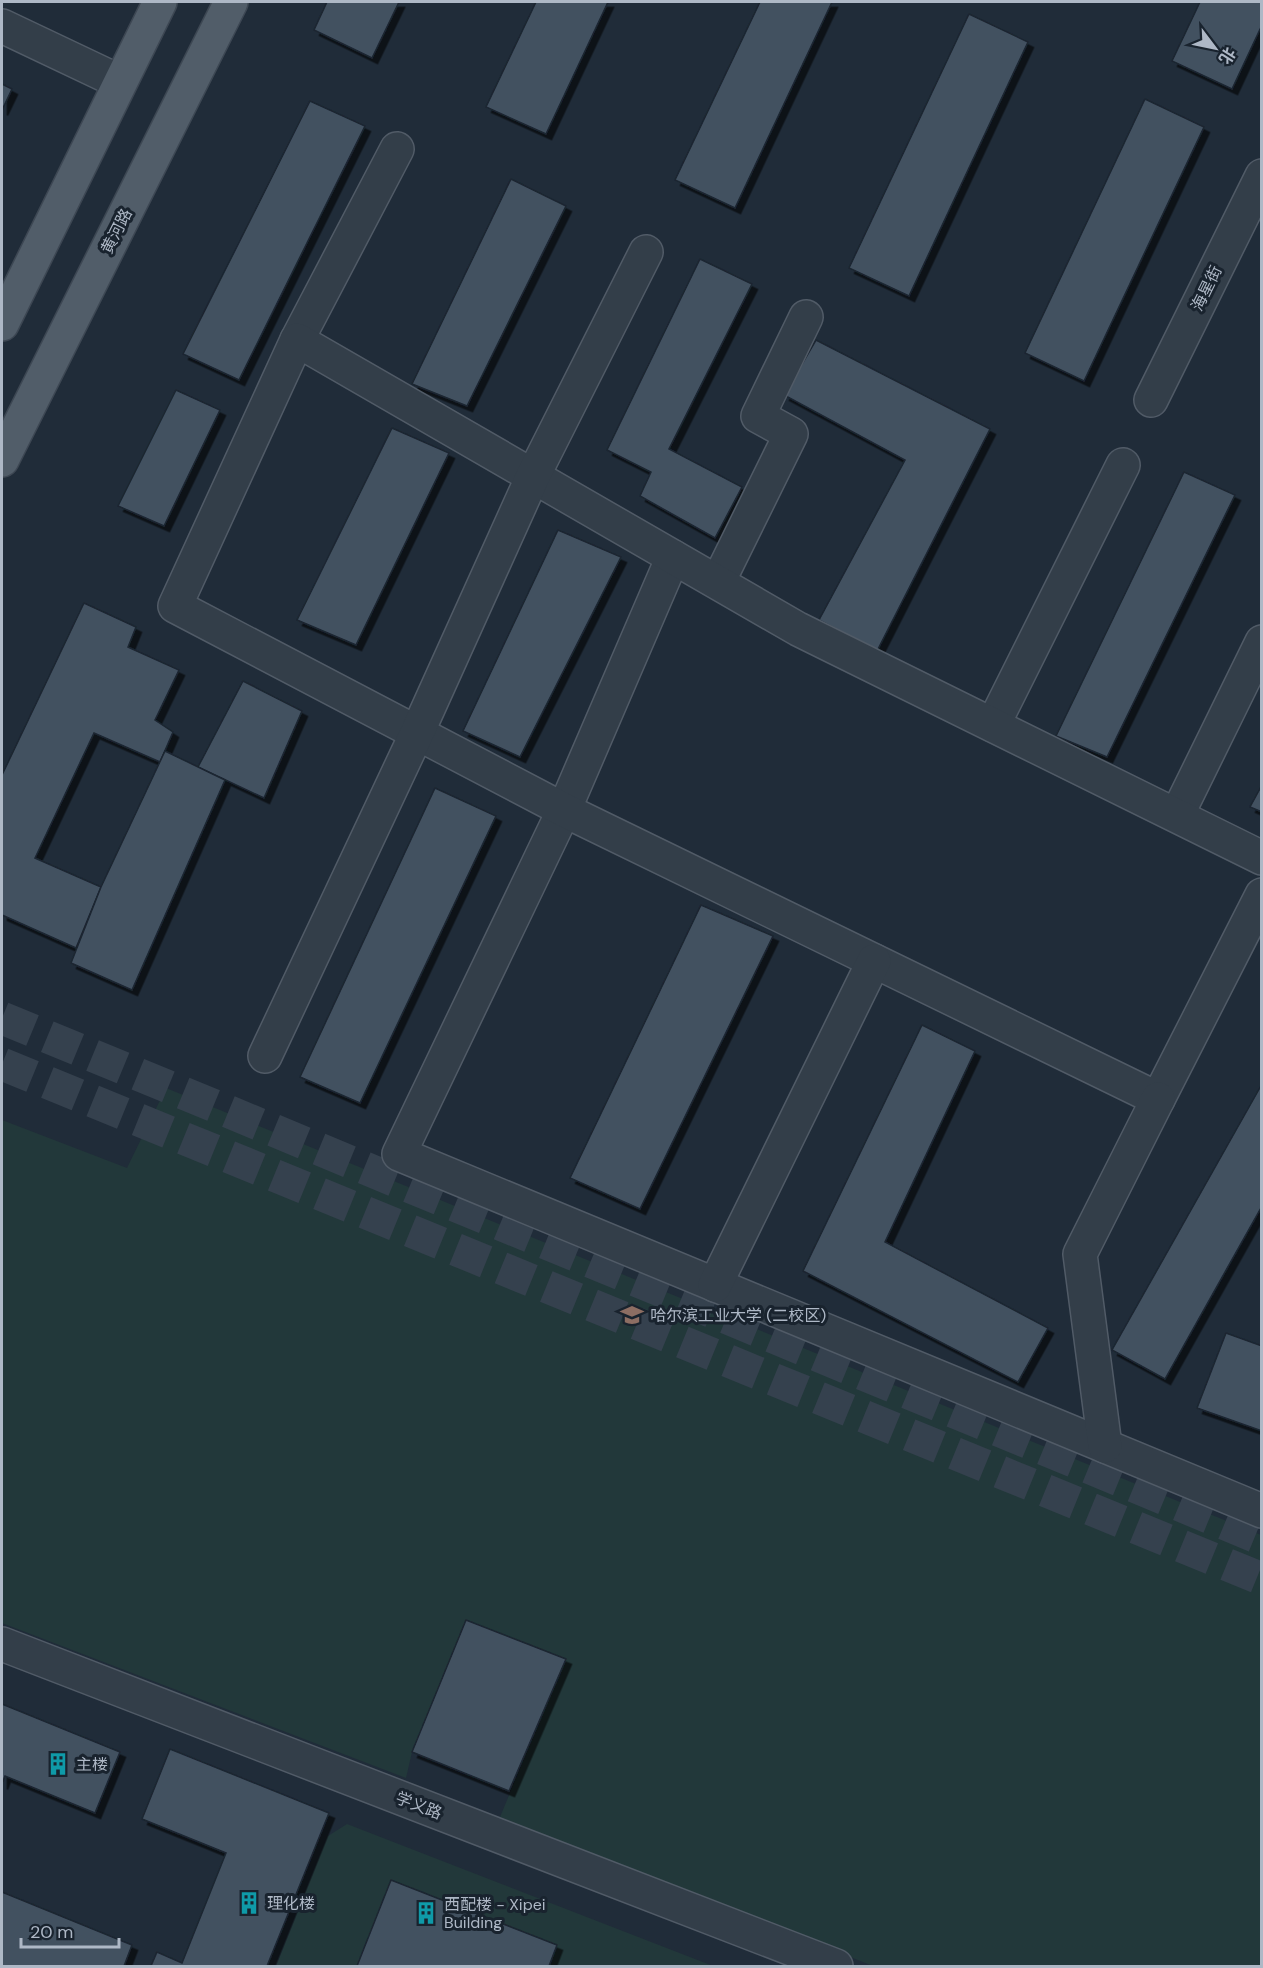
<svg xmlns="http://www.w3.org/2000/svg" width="1263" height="1968" font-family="'DM Sans','Noto Sans SC',sans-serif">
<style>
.green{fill:#22383a}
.building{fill:#425161;stroke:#1b2530;stroke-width:1.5;filter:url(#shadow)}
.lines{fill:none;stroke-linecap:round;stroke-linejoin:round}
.major-tunnel{stroke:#35414e;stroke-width:33;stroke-dasharray:33 16;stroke-linecap:butt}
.minor-casing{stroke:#515b67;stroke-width:36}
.major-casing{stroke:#3d4753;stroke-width:36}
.minor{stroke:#333e49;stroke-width:33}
.major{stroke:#515d69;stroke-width:33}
.labels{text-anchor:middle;stroke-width:6;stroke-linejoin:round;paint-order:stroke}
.street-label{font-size:16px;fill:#aeb8c6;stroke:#19232e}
.poi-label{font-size:16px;fill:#aeb8c6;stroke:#19232e;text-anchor:start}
</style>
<defs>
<filter id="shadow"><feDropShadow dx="5.5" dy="5.5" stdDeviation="0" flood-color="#0009"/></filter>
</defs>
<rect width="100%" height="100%" fill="#202c39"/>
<g class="green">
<path d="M 166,1088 L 1261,1535 L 1261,1966 L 873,1966 L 500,1817 L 566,1659 L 466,1620 L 412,1752 L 406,1778 L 2,1623 L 2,1120 L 127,1168 Z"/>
<path d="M 347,1824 L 713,1966 L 549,1966 L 557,1945 L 391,1880 L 357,1966 L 276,1966 L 328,1836 Z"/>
</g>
<g class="building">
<path d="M 327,2 L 399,2 L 372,58 L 314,30 Z"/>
<path d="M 536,2 L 608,2 L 546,134 L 486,107 Z"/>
<path d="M 760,2 L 832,2 L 735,208 L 675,180 Z"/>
<path d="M 1200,2 L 1262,2 L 1262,25 L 1232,89 L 1172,61 Z"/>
<path d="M 969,14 L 1028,42 L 909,296 L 849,268 Z"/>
<path d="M 2,84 L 12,89 L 2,110 Z"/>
<path d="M 1145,99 L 1204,127 L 1084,381 L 1025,353 Z"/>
<path d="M 310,101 L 365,126 L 239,380 L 183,354 Z"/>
<path d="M 511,179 L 566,206 L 467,406 L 412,384 Z"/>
<path d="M 700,259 L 752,284 L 669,449 L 742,487 L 715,538 L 640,496 L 651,472 L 607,450 Z"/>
<path d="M 816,340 L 990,429 L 877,651 L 819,620 L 905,460 L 784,395 Z"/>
<path d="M 176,390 L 220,410 L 164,526 L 118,506 Z"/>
<path d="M 392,428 L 449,453 L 356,645 L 297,620 Z"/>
<path d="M 1184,472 L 1235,495 L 1107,757 L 1056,736 Z"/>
<path d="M 558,530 L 621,557 L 520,757 L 463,731 Z"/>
<path d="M 84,603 L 136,627 L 128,647 L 179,670 L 155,720 L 173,732 L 160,762 L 94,733 L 35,858 L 101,887 L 76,948 L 2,915 L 2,775 Z"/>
<path d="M 243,681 L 302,711 L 264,798 L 198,767 Z"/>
<path d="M 165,751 L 225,780 L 132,990 L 71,963 L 101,887 Z"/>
<path d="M 1262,785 L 1262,812 L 1250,807 Z"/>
<path d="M 435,788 L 496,816 L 360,1103 L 300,1077 Z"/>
<path d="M 701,905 L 773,936 L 640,1209 L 570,1178 Z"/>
<path d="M 922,1025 L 975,1051 L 885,1242 L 1048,1328 L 1018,1382 L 803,1271 Z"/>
<path d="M 1262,1084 L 1262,1206 L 1165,1379 L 1112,1350 Z"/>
<path d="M 1226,1333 L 1262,1346 L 1262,1431 L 1197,1408 Z"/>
<path d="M 466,1620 L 566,1659 L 509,1791 L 412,1752 Z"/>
<path d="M 2,1704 L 120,1752 L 95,1813 L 5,1776 L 2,1784 Z"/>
<path d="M 170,1749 L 329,1813 L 267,1966 L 151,1966 L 157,1952 L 182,1963 L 226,1853 L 142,1819 Z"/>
<path d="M 391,1880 L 557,1945 L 549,1966 L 357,1966 Z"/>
<path d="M 2,1892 L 132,1945 L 124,1966 L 2,1966 Z"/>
</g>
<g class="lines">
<g class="major-tunnel">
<path d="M 2,1018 L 1262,1539"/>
<path d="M 2,1064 L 1262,1579"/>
</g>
<g class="minor-casing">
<g id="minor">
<path d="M 2,26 L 120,82"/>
<path d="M 297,340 L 397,149"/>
<path d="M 1151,400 L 1262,176"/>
<path d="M 673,557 L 564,810 L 399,1154 L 1262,1511"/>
<path d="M 718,582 L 791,434 L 758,416 L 806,317"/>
<path d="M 993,725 L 1123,465"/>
<path d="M 1177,815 L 1262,642"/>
<path d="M 1262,858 L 798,629 L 297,340 L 175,606 L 564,810 L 1158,1099 L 1262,895"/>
<path d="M 265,1056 L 417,733 L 533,476 L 646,252"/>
<path d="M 715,1285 L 874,961"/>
<path d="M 1105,1446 L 1080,1254 L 1158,1099"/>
<path d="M 2,1644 L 836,1966"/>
</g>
</g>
<g class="major-casing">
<g id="major">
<path d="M 2,324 L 160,2"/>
<path d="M 2,460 L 231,2"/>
</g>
</g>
<use href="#minor" class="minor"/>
<use href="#major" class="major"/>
</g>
<defs>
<g id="university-bare" transform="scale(1.8)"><path d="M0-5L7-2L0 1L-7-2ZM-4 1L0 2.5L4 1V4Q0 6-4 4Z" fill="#8d6e63" stroke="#19232e" stroke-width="2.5" paint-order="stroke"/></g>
<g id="building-bare" transform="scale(1.8)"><path d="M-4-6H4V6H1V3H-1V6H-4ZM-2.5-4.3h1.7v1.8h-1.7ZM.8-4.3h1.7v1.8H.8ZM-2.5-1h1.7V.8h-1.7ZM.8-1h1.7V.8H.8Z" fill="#0f9aa8" stroke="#19232e" stroke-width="2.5" paint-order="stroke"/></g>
</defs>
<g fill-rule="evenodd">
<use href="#university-bare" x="632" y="1315"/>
<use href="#building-bare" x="58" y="1764"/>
<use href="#building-bare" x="249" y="1903"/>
<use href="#building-bare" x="426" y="1913"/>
</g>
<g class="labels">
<g class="street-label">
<text transform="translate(116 231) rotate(-63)" y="6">黄河路</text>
<text transform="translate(1206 288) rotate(-64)" y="6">海星街</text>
<text transform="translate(419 1805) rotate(21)" y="6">学义路</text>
</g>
<g class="poi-label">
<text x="650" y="1321">哈尔滨工业大学 (二校区)</text>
<text x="76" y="1770">主楼</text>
<text x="267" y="1909">理化楼</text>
<text x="444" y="1910">西配楼 - Xipei<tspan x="444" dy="18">Building</tspan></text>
</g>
</g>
<rect width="1263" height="1968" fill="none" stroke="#aeb8c6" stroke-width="6"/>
<g transform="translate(1215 48) rotate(122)" stroke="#19232e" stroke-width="4.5" paint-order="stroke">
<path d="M0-4.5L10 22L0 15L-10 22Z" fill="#aeb8c6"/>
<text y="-9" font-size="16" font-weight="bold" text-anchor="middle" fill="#aeb8c6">北</text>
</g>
<path d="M21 1938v9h98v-9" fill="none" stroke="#aeb8c6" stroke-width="3"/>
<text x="30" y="1938" font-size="18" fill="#aeb8c6" stroke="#19232e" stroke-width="4.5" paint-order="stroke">20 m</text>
</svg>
